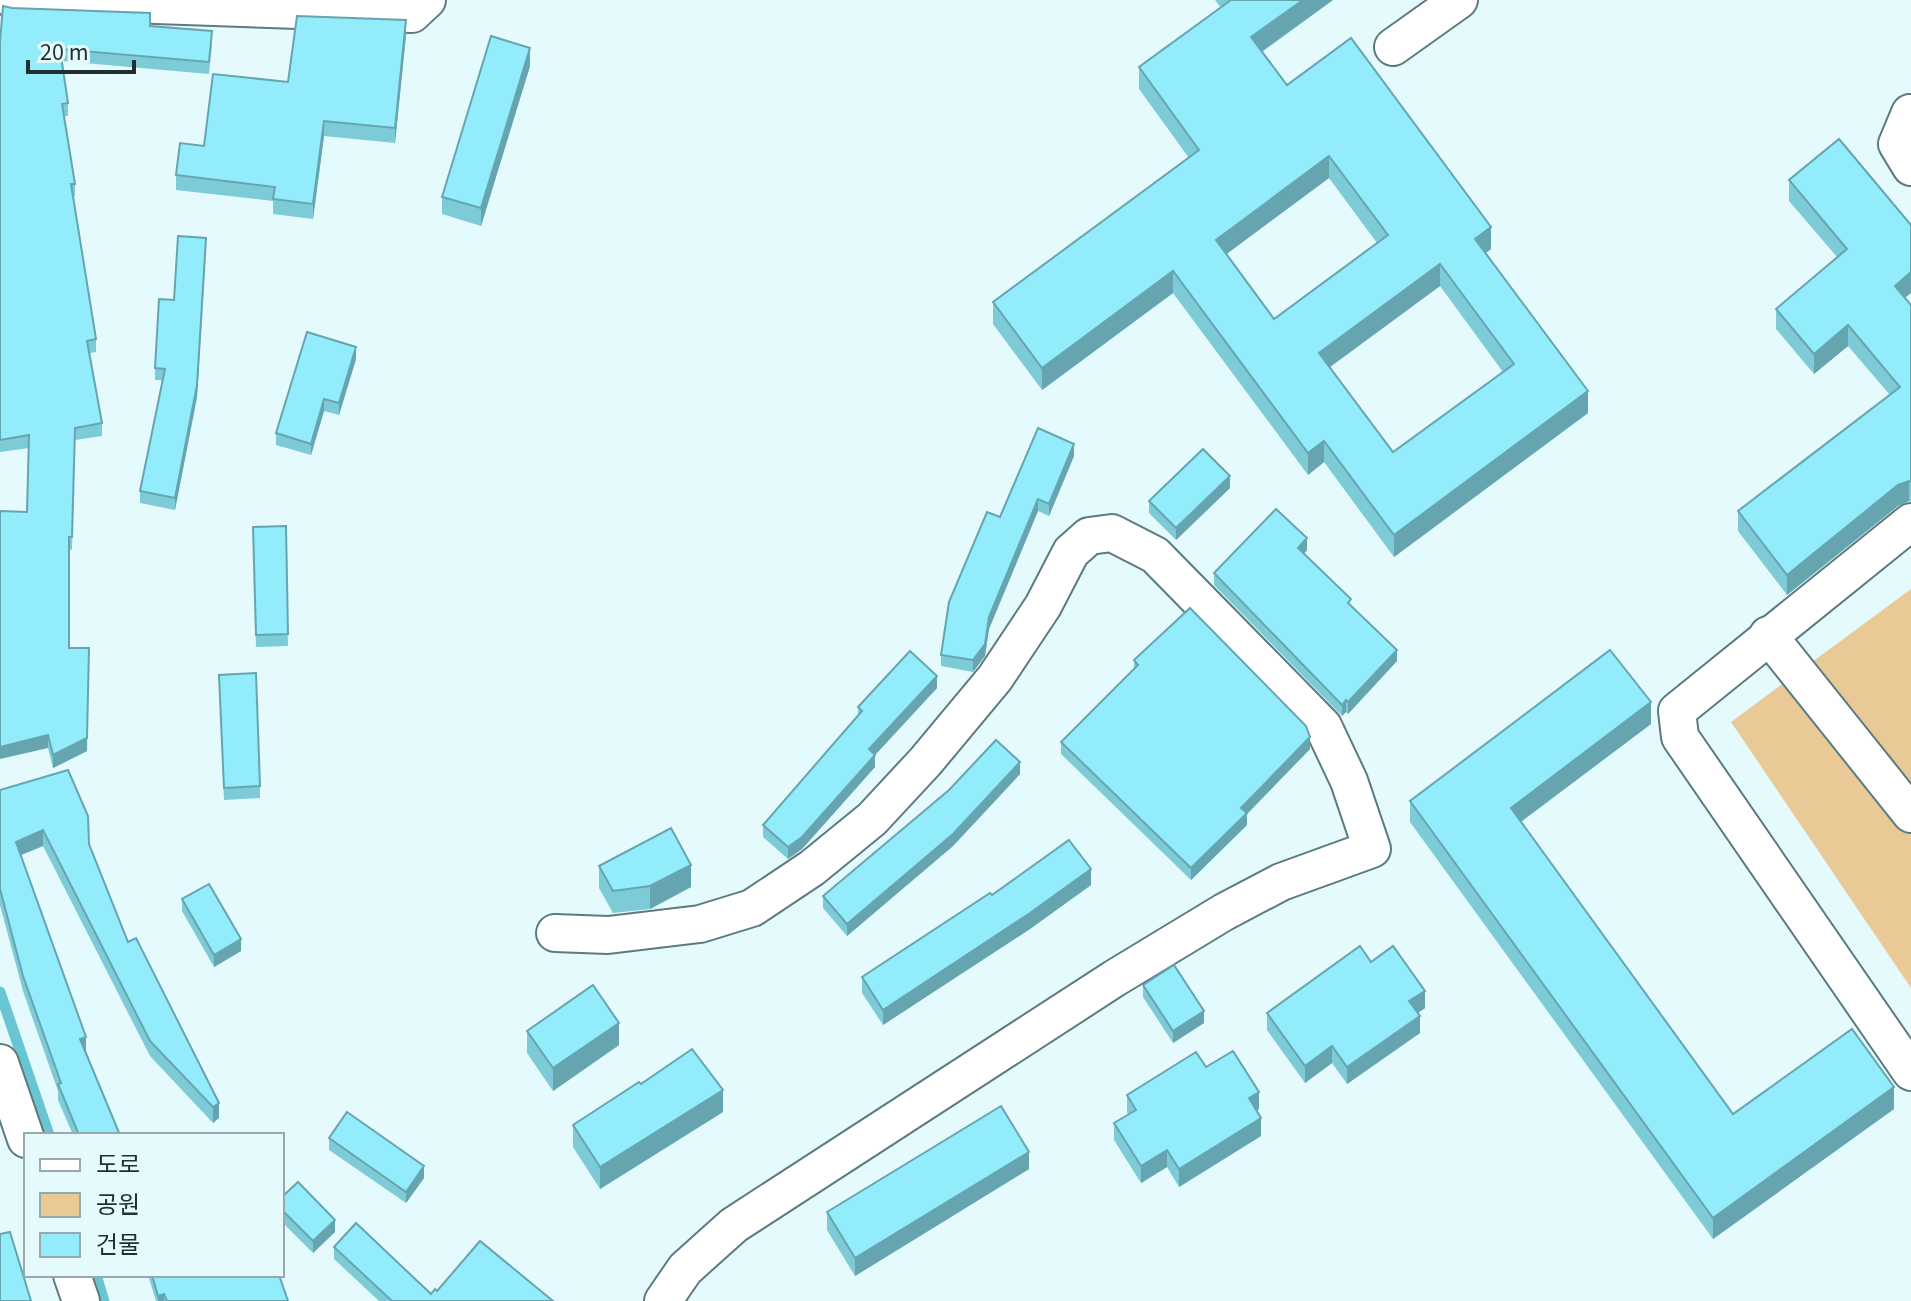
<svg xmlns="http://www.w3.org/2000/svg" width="1911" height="1301" font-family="'Source Sans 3','Noto Sans KR',sans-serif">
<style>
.green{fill:#e9ca97}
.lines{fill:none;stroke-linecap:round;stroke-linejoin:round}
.stream{stroke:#6ac5d3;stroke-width:11}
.street-casing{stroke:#5c7b81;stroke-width:40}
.street{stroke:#fff;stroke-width:36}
.wall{fill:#7ecbd8;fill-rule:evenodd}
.shaded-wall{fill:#66a5b0}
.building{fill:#92ecfb;stroke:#66a5b0;stroke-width:2;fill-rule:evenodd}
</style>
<rect width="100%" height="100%" fill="#e5fafd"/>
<path class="green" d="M 1911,589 L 1911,988 L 1731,722 Z"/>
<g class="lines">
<g class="stream">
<path d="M 0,992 L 49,1135"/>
<path d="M 96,1275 L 104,1301"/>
</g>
<g class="street-casing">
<g id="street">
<path d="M 13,0 L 412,14 L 427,0"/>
<path d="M 1393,47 L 1459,0"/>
<path d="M 1910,113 L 1897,144 L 1911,167"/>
<path d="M 1911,522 L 1677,711 L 1680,737 L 1911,1072"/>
<path d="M 1768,635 L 1911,814"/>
<path d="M 555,933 L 608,935 L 700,924 L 752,908 L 812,868 L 872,819 L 925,762 L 995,678 L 1043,606 L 1071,552 L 1089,536 L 1112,533 L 1155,555 L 1323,726 L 1349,781 L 1372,849 L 1281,882 L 1224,912 L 1115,978 L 734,1225 L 685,1269 L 663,1301"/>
<path d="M 0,1063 L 26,1139"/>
<path d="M 72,1275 L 81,1301"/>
</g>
</g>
<use href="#street" class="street"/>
</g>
<g class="wall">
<path d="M 1215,0 L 1333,0 L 1262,52 L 1287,85 L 1491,249 L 1486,253 L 1588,413 L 1394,557 L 1324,462 L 1308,475 L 1173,293 L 1042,390 L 993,324 L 993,302 L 1189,158 L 1139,89 L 1139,67 L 1221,8 ZM 1329,178 L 1377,243 L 1274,319 L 1226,254 ZM 1440,286 L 1503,372 L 1393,452 L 1330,367 Z"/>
<path d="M 12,8 L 150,26 L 212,44 L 209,74 L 62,61 L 68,103 L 68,116 L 64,116 L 75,184 L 75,196 L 73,197 L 96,339 L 96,352 L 90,353 L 102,423 L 102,436 L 75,440 L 72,550 L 69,549 L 69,648 L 87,751 L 53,768 L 48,748 L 27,512 L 29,448 L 0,452 L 0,42 Z"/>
<path d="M 406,35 L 395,143 L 324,136 L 313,219 L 273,214 L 273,201 L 176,190 L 176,175 L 204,146 L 288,82 Z"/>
<path d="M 530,66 L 481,226 L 442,214 L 442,197 Z"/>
<path d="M 1789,180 L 1911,305 L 1911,502 L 1909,501 L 1898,506 L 1787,595 L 1738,531 L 1738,511 L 1890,395 L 1848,346 L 1814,374 L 1776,329 L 1776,309 L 1837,257 L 1789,201 Z"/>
<path d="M 206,250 L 197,397 L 175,510 L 140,503 L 140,491 L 162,380 L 155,380 L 155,368 L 174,300 Z"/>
<path d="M 356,359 L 339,415 L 324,411 L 311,455 L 276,445 L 276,433 Z"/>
<path d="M 1074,456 L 1049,516 L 1038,511 L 989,629 L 985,656 L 973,672 L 941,666 L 941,655 L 1000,517 Z"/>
<path d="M 1230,488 L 1176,540 L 1149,513 L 1149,501 Z"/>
<path d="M 286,526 L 288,646 L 256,647 L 253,527 Z"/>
<path d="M 1307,550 L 1304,554 L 1351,606 L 1397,661 L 1348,714 L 1346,712 L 1342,716 L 1214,585 L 1214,573 Z"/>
<path d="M 1134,660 L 1310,749 L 1247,814 L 1247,825 L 1191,880 L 1061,754 L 1061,742 L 1134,670 Z"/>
<path d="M 219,686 L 260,786 L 260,798 L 224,800 Z"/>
<path d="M 937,688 L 875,755 L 875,767 L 802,849 L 788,859 L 763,837 L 763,825 L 858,716 L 858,707 Z"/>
<path d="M 1651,724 L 1521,822 L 1733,1114 L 1894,1109 L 1713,1239 L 1410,822 L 1410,801 Z"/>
<path d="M 1020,774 L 953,846 L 847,936 L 823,908 L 823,896 Z"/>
<path d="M 0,790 L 89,844 L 128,942 L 219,1118 L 213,1123 L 150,1056 L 43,846 L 21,855 L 86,1053 L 120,1135 L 73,1135 L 58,1100 L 58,1091 L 23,991 L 0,905 Z"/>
<path d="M 599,866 L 691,887 L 650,909 L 613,913 L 599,888 Z"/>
<path d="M 1091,885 L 1030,929 L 883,1025 L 862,993 L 862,977 L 992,895 Z"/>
<path d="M 182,899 L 241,951 L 214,967 L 182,911 Z"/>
<path d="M 1371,962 L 1425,1008 L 1418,1013 L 1420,1033 L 1347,1084 L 1332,1063 L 1305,1083 L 1267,1030 L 1267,1013 Z"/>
<path d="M 1143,985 L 1204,1023 L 1173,1043 L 1143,997 Z"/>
<path d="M 527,1031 L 619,1045 L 553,1091 L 527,1053 Z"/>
<path d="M 1206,1067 L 1259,1109 L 1257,1111 L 1261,1136 L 1179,1187 L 1167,1167 L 1141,1183 L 1114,1140 L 1114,1123 L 1128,1115 L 1127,1112 L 1127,1095 Z"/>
<path d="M 641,1084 L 723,1112 L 600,1189 L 573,1147 L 573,1125 Z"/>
<path d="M 329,1138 L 424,1178 L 406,1203 L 329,1150 Z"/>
<path d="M 1029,1169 L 855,1276 L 827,1230 L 827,1212 Z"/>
<path d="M 282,1197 L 335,1232 L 313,1253 L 282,1222 Z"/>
<path d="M 334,1247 L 431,1294 L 437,1291 L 553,1301 L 379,1301 L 334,1259 Z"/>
<path d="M 148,1275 L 279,1275 L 288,1301 L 156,1301 Z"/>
</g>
<g class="shaded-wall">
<path d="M 1303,0 L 1333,0 L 1251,59 L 1251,37 Z"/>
<path d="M 406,20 L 406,35 L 395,143 L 395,128 Z"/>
<path d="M 530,48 L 530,66 L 481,226 L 481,208 Z"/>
<path d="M 324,121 L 324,136 L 313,219 L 313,204 Z"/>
<path d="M 1329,156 L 1329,178 L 1216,262 L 1216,240 Z"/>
<path d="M 1491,227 L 1491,249 L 1475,261 L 1475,239 Z"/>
<path d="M 206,238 L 197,397 L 175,510 L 175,498 Z"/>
<path d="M 1440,264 L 1440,286 L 1319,375 L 1319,353 Z"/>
<path d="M 1173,271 L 1173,293 L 1042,390 L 1042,368 Z"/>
<path d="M 1911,272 L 1911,293 L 1895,306 L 1895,286 Z"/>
<path d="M 1848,325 L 1848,346 L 1814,374 L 1814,354 Z"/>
<path d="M 356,347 L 356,359 L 339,415 L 339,403 Z"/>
<path d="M 1588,391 L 1588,413 L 1394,557 L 1394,535 Z"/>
<path d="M 324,399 L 324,411 L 311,455 L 311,444 Z"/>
<path d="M 1324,441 L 1324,462 L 1308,475 L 1308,453 Z"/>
<path d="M 1074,444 L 1074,456 L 1049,516 L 1049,504 Z"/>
<path d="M 1230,476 L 1230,488 L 1176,540 L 1176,528 Z"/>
<path d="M 1909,481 L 1909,501 L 1898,506 L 1787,595 L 1787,575 L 1898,485 Z"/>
<path d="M 1038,499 L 1038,511 L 989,629 L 985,656 L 973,672 L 973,660 L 989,617 Z"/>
<path d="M 1307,538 L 1307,550 L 1298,560 L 1298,548 Z"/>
<path d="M 89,648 L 87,751 L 53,768 L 53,755 Z"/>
<path d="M 1397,650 L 1397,661 L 1348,714 L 1348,702 Z"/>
<path d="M 937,676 L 937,688 L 875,755 L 875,767 L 802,849 L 788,859 L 788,847 L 869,749 Z"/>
<path d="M 1346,700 L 1346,712 L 1342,716 L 1342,705 Z"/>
<path d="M 1651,702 L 1651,724 L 1511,829 L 1511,808 Z"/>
<path d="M 48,735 L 48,748 L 0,759 L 0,747 Z"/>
<path d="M 1310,737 L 1310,749 L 1247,814 L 1247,825 L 1191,880 L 1191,868 L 1241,808 Z"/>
<path d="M 1020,762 L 1020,774 L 953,846 L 847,936 L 847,924 Z"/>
<path d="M 43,830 L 43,846 L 16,857 L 16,842 Z"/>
<path d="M 691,865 L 691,887 L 650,909 L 650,886 Z"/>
<path d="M 1091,869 L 1091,885 L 1030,929 L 883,1025 L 883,1010 Z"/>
<path d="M 241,939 L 241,951 L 214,967 L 214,955 Z"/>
<path d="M 1425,991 L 1425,1008 L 1409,1019 L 1409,1001 Z"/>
<path d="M 1204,1011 L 1204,1023 L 1173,1043 L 1173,1031 Z"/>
<path d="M 1420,1016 L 1420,1033 L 1347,1084 L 1347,1067 Z"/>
<path d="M 619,1023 L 619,1045 L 553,1091 L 553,1068 Z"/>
<path d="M 86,1037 L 86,1053 L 80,1039 Z"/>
<path d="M 1332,1046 L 1332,1063 L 1305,1083 L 1305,1066 Z"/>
<path d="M 1894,1087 L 1894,1109 L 1713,1239 L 1713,1218 Z"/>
<path d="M 723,1090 L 723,1112 L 600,1189 L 600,1167 Z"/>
<path d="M 1259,1092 L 1259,1109 L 1249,1115 L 1249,1098 Z"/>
<path d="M 219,1103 L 219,1118 L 213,1123 L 213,1107 Z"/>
<path d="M 1261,1118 L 1261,1136 L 1179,1187 L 1179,1169 Z"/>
<path d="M 1167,1150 L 1167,1167 L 1141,1183 L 1141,1166 Z"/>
<path d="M 1029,1152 L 1029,1169 L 855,1276 L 855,1258 Z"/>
<path d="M 424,1166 L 424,1178 L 406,1203 L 406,1192 Z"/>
<path d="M 335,1220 L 335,1232 L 313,1253 L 313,1241 Z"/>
<path d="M 164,1294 L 164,1301 L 158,1301 L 158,1296 Z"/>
</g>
<g class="building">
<path d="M 1231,0 L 1303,0 L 1251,37 L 1287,85 L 1351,38 L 1491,227 L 1475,239 L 1588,391 L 1394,535 L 1324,441 L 1308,453 L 1173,271 L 1042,368 L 993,302 L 1199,150 L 1139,67 ZM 1329,156 L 1388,235 L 1274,319 L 1216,240 ZM 1440,264 L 1514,364 L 1393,452 L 1319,353 Z"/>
<path d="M 3,6 L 12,8 L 150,13 L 150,26 L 212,31 L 209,62 L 60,49 L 68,103 L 62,104 L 75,184 L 71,184 L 96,339 L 87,341 L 102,423 L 75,428 L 72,537 L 69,537 L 69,648 L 89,648 L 87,738 L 53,755 L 48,735 L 0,747 L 0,511 L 27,512 L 29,435 L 0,440 L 0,42 Z"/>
<path d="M 297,16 L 406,20 L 395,128 L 324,121 L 313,204 L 273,199 L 275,187 L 176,175 L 180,143 L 204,146 L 213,74 L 288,82 Z"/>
<path d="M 491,36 L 530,48 L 481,208 L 442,197 Z"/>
<path d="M 1839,139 L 1911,225 L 1911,272 L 1895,286 L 1911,305 L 1911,482 L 1909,481 L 1898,485 L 1787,575 L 1738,511 L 1900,387 L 1848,325 L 1814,354 L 1776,309 L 1847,249 L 1789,180 Z"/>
<path d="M 178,236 L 206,238 L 197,385 L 175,498 L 140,491 L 165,369 L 155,368 L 159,299 L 174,300 Z"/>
<path d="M 307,332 L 356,347 L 339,403 L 324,399 L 311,444 L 276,433 Z"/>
<path d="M 1038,428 L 1074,444 L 1049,504 L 1038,499 L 989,617 L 985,644 L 973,660 L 941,655 L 949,602 L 987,512 L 1000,517 Z"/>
<path d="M 1203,449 L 1230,476 L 1176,528 L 1149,501 Z"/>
<path d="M 1276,509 L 1307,538 L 1298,548 L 1351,599 L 1348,603 L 1397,650 L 1348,702 L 1346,700 L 1342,705 L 1214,573 Z"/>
<path d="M 286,526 L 288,634 L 256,635 L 253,527 Z"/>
<path d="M 1190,608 L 1306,726 L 1310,737 L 1241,808 L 1247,813 L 1191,868 L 1061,742 L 1138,665 L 1134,660 Z"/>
<path d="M 1610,650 L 1651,702 L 1511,808 L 1733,1114 L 1852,1029 L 1894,1087 L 1713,1218 L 1410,801 Z"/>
<path d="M 910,651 L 937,676 L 869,749 L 875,755 L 802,837 L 788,847 L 763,825 L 862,711 L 858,707 Z"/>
<path d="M 256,673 L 260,786 L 224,788 L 219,675 Z"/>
<path d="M 996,740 L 1020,762 L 953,834 L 847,924 L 823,896 L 949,790 Z"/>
<path d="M 68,770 L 88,816 L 89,844 L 128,942 L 136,938 L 219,1103 L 213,1107 L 150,1041 L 43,830 L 16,842 L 86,1037 L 80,1039 L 120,1135 L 79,1135 L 58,1084 L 61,1083 L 23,976 L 0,889 L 0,790 Z"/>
<path d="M 671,828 L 691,865 L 650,886 L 613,891 L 599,866 Z"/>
<path d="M 1069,840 L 1091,869 L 1030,913 L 883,1010 L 862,977 L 990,893 L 992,895 Z"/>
<path d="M 209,884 L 241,939 L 214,955 L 182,899 Z"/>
<path d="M 1360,946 L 1371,962 L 1393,946 L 1425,991 L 1409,1001 L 1420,1016 L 1347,1067 L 1332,1046 L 1305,1066 L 1267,1013 Z"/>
<path d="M 1174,965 L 1204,1011 L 1173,1031 L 1143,985 Z"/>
<path d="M 593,985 L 619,1023 L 553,1068 L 527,1031 Z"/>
<path d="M 692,1049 L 723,1090 L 600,1167 L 573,1125 L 639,1082 L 641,1084 Z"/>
<path d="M 1233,1051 L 1259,1092 L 1249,1098 L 1261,1118 L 1179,1169 L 1167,1150 L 1141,1166 L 1114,1123 L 1136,1110 L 1127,1095 L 1196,1052 L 1206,1067 Z"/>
<path d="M 1001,1106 L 1029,1152 L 855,1258 L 827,1212 Z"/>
<path d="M 347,1112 L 424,1166 L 406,1192 L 329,1138 Z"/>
<path d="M 298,1182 L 335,1220 L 313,1241 L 282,1210 L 282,1197 Z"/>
<path d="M 356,1223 L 431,1294 L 435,1289 L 437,1291 L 480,1241 L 553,1301 L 392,1301 L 334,1247 Z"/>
<path d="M 10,1232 L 31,1301 L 0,1301 L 0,1234 Z"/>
<path d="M 152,1275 L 279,1275 L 288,1301 L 167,1301 L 164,1294 L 158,1296 Z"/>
</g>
<rect x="24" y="1133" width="260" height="144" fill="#e5fafd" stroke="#97a9ab" stroke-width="2"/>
<rect x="40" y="1159" width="40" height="12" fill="#ffffff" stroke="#97a9ab" stroke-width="2"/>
<text x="96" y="1173" font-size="24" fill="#212f31">도로</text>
<rect x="40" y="1193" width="40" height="24" fill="#e9ca97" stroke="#97a9ab" stroke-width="2"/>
<text x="96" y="1213" font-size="24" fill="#212f31">공원</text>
<rect x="40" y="1233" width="40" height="24" fill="#92ecfb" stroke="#97a9ab" stroke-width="2"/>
<text x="96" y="1253" font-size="24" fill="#212f31">건물</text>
<path d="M28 60v12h106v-12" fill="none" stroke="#212f31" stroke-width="4"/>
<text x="40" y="60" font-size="24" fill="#212f31" stroke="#e5fafd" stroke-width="6" paint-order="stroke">20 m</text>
</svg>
